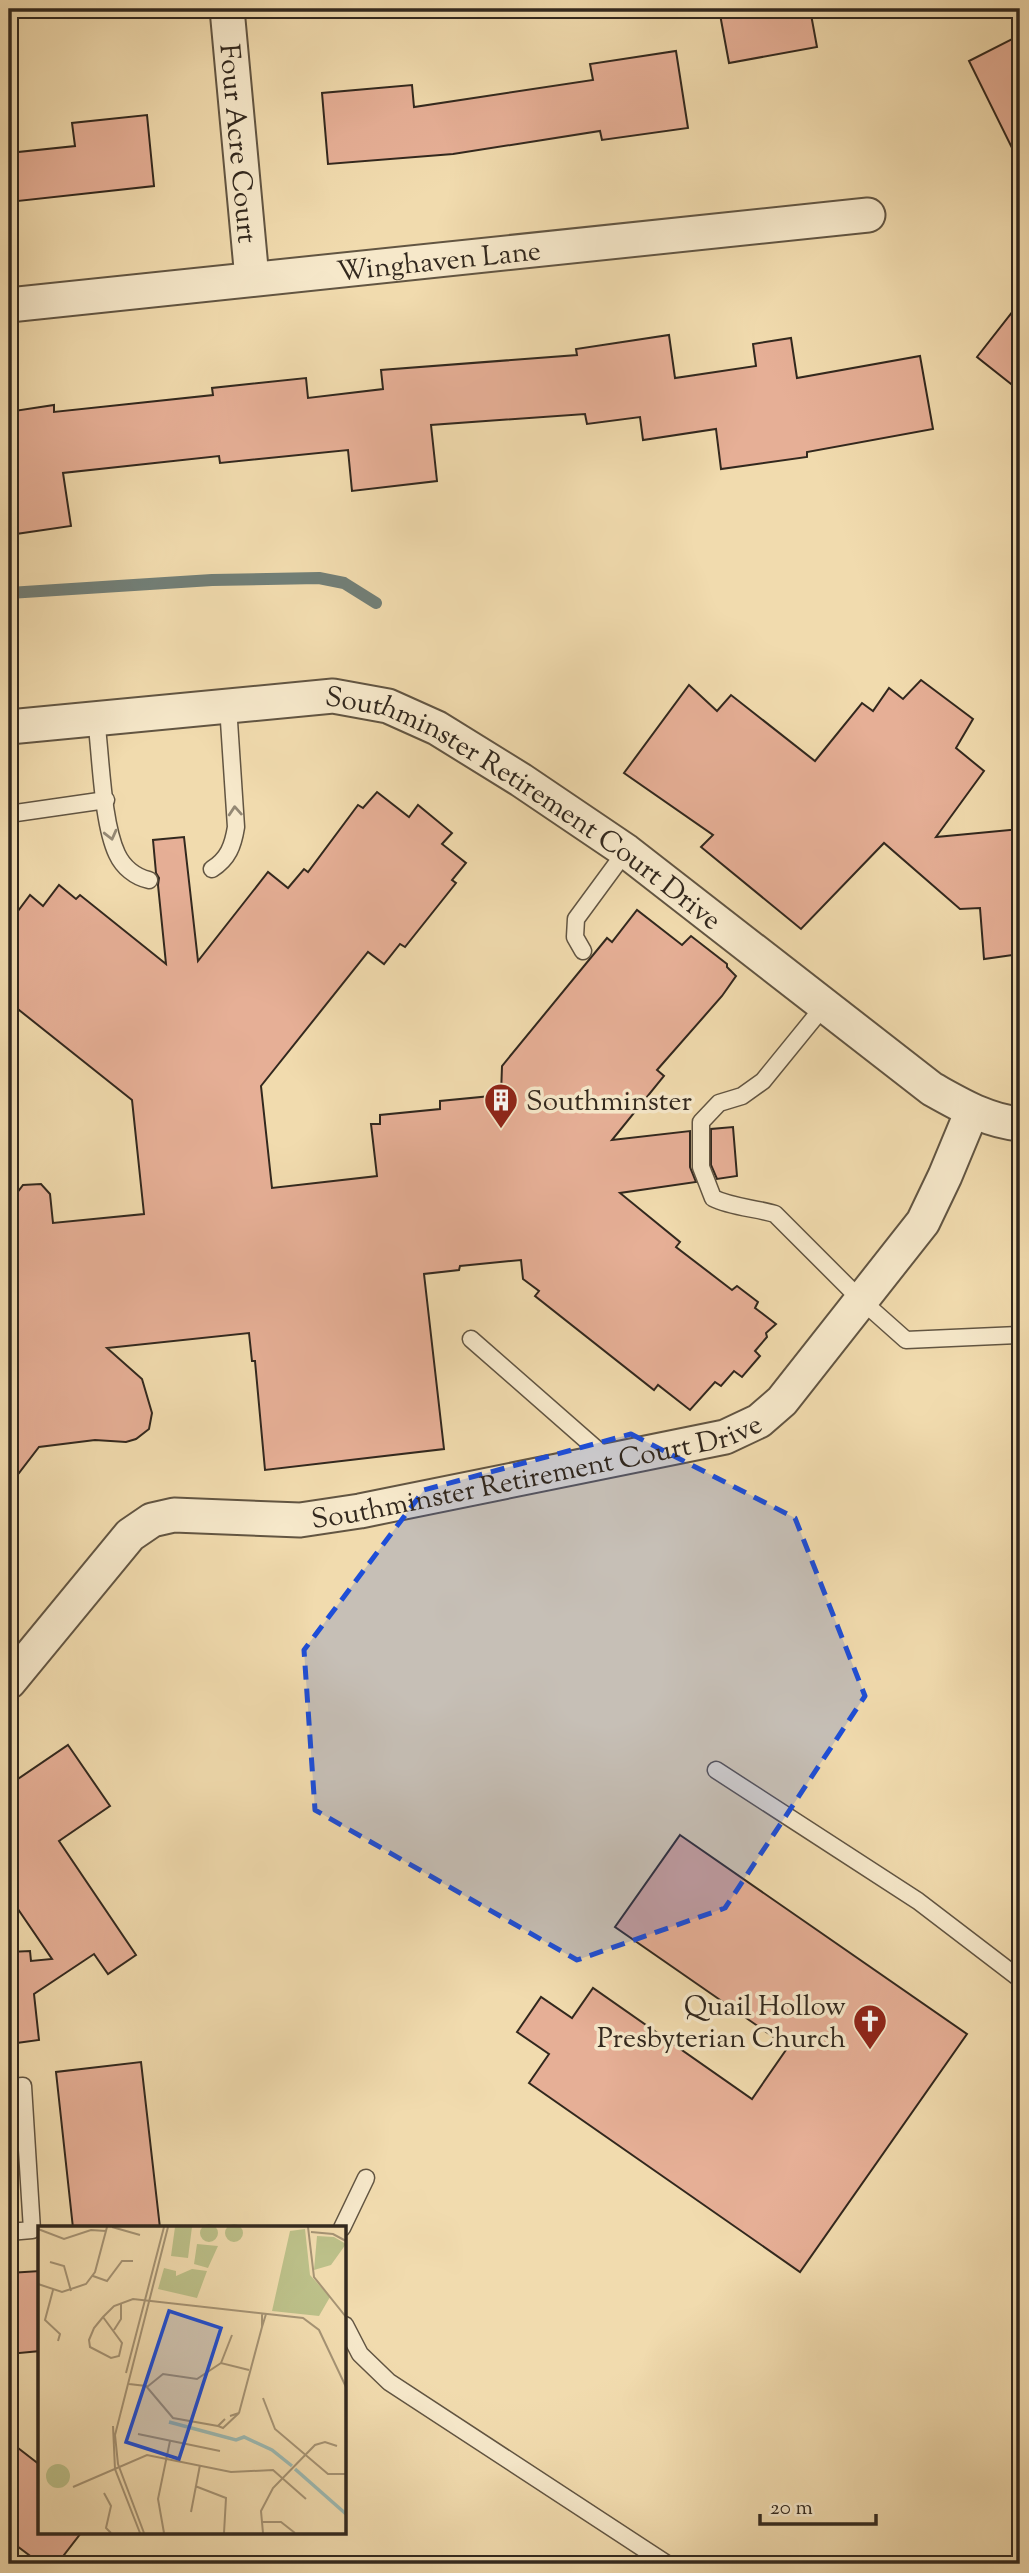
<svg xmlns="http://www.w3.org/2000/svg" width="1029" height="2573" font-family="'Sorts Mill Goudy',serif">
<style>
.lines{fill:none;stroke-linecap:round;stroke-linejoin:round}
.stream{stroke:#727f77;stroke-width:12}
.building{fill:#e6af96;stroke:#32281e;stroke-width:2}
.service-casing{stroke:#625542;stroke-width:19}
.minor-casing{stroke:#625542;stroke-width:37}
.service{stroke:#f6e8ca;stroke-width:16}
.minor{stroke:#f6e8ca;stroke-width:33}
.oneway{stroke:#948874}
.marked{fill:#1d4ed8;fill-opacity:0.2;stroke:#1d4ed8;stroke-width:5;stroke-dasharray:14 9;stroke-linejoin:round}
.labels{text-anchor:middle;stroke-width:7;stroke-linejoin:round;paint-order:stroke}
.street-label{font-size:28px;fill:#32281e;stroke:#f6e8ca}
.poi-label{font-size:28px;fill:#32281e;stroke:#f6e8ca;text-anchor:start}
.inset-river{fill:none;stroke:#9cb9b2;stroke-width:3.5}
.inset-road{fill:none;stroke:#a59374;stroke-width:2}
.view{fill:#1d4ed8;fill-opacity:0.15;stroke:#1d4ed8;stroke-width:3.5}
.inset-edge{fill:none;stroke:#32281e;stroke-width:3.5}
</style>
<rect width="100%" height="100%" fill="#f1dbae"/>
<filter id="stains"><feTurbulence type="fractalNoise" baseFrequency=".00286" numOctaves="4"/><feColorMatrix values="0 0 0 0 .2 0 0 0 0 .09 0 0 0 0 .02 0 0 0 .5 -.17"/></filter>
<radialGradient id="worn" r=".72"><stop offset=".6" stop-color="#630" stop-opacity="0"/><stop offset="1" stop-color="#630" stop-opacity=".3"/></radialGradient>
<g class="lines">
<path class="stream" d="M 9,593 L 212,580 L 319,578 L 344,583 L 376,603"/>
</g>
<g class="building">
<path d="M 719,9 L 810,9 L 817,47 L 729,63 Z"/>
<path d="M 1020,35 L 1020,164 L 969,61 Z"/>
<path d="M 676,51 L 688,128 L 602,140 L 600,131 L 453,154 L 328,164 L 322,93 L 412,85 L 414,107 L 593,80 L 590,64 Z"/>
<path d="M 147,115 L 154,186 L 9,202 L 9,153 L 75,146 L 72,123 Z"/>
<path d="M 1020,302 L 1020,391 L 977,357 Z"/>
<path d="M 669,335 L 675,378 L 756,366 L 753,344 L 791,338 L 797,378 L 920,356 L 933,429 L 807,452 L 807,457 L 721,469 L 716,429 L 643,440 L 640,417 L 587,424 L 585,414 L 431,425 L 437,481 L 352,491 L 348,450 L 220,463 L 219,456 L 63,473 L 71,526 L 9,535 L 9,436 L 17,435 L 14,411 L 54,405 L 54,412 L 213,395 L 212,388 L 306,378 L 308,398 L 383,389 L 381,370 L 577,355 L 576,349 Z"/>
<path d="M 921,680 L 973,719 L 956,748 L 984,771 L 936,837 L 1020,829 L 1020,954 L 984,959 L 980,908 L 960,909 L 884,843 L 801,929 L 701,847 L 713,835 L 624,773 L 689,685 L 717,711 L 731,695 L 815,761 L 862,703 L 873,711 L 889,688 L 903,699 Z"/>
<path d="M 377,792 L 409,817 L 418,805 L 452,833 L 442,844 L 466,863 L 452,880 L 456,883 L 405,947 L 400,944 L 384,964 L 368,952 L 261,1086 L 272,1188 L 377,1176 L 371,1124 L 380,1124 L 380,1115 L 440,1109 L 440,1101 L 501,1095 L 502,1066 L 607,938 L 612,942 L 637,910 L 682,945 L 691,936 L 727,964 L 727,967 L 736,976 L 722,996 L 657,1070 L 664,1076 L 612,1140 L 690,1131 L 690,1167 L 696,1182 L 620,1193 L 680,1242 L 676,1247 L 732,1290 L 737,1286 L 758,1302 L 755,1308 L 776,1324 L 766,1333 L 767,1337 L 755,1351 L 760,1356 L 742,1377 L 734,1371 L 721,1386 L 715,1382 L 690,1410 L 658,1385 L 654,1390 L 535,1296 L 539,1291 L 523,1279 L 521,1260 L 460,1266 L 459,1270 L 424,1274 L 444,1449 L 265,1470 L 255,1361 L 252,1361 L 249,1333 L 107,1348 L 142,1379 L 152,1413 L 149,1429 L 136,1439 L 126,1442 L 95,1440 L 39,1447 L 9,1486 L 9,1215 L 15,1208 L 14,1197 L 23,1185 L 41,1184 L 50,1194 L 53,1223 L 144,1214 L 132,1100 L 9,1002 L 9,923 L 30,895 L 43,906 L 59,885 L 76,899 L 80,895 L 166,964 L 158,885 L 159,878 L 156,873 L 153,840 L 184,837 L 198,961 L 268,872 L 288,888 L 304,869 L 308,872 L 358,805 L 363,808 Z"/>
<path d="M 733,1127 L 737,1176 L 717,1179 L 711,1165 L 711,1129 Z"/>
<path d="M 68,1745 L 110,1806 L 59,1841 L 136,1955 L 108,1974 L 94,1954 L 34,1994 L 39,2040 L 9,2044 L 9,1952 L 30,1951 L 31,1961 L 52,1959 L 9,1896 L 9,1785 Z"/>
<path d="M 680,1835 L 967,2034 L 800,2272 L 529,2083 L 549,2054 L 517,2032 L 541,1997 L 572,2018 L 593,1988 L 752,2099 L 788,2047 L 615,1927 Z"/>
<path d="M 141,2062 L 160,2228 L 73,2228 L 56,2072 Z"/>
<path d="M 40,2271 L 40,2351 L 9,2354 L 9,2273 Z"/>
<path d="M 9,2441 L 40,2465 L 40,2533 L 81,2533 L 57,2564 L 41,2564 L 9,2540 Z"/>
</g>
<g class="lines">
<g class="service-casing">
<g id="service">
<path d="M 96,719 C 101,756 102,822 117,854 C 123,867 135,877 149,880"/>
<path d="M 9,814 L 106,800"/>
<path d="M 212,869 C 228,859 233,846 236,827 L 228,706"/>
<path d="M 583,951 L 575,937 L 576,919 L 626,851"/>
<path d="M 824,1006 L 763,1081 L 742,1096 L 719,1103 L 701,1122 L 701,1167 L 713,1198 C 731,1207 755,1208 775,1214 L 861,1300 L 906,1340 L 1020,1335"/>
<path d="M 471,1339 L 609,1460"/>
<path d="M 716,1770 L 918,1901 L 1020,1979"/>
<path d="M 9,2087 L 23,2086 L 32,2230 L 9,2232"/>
<path d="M 342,2228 L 366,2178"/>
<path d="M 345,2325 L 360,2354 L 389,2382 L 667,2564"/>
</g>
</g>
<g class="minor-casing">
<g id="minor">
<path id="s1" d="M 227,9 L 252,279"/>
<path id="s2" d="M 9,305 L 868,215"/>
<path id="s3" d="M 9,727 L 333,696 L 388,706 L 437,728 L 521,780 L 626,851 L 932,1089 C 961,1105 987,1121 1020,1124"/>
<path id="s4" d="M 9,1682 L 130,1535 L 152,1520 L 174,1515 L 300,1520 L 360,1511 L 725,1437 L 759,1421 L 782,1401 L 923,1222 L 945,1176 L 972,1111"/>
</g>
</g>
<use href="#service" class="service"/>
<use href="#minor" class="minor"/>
</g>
<defs><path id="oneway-chevron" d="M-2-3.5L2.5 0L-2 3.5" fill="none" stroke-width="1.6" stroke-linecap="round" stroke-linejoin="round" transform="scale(1.75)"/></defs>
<g class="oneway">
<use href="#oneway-chevron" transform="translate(235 811) rotate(-94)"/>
<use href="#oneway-chevron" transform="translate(111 835) rotate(76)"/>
</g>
<path class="marked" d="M 631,1434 L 795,1518 L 865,1696 L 725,1908 L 577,1960 L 315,1810 L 304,1650 L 424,1490 Z"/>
<defs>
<g id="building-pin" transform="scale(1.75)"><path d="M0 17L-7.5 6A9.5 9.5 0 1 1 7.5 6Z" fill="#8f2418" stroke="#f6e8ca"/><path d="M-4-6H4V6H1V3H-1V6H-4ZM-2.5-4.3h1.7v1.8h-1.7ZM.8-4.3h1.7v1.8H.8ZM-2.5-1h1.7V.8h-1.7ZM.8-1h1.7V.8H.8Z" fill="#fff"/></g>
<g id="church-pin" transform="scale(1.75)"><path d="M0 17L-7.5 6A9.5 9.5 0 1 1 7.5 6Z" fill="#8f2418" stroke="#f6e8ca"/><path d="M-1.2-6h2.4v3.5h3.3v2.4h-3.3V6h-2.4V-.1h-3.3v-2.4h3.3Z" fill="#fff"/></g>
</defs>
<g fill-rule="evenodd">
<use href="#building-pin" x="501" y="1100"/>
<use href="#church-pin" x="870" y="2021"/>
</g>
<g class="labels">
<g class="street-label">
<text dy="10" stroke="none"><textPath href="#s1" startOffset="135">Four Acre Court</textPath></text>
<text dy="10" stroke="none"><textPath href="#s2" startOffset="432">Winghaven Lane</textPath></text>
<text dy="10" stroke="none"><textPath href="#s3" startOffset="548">Southminster Retirement Court Drive</textPath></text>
<text dy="10" stroke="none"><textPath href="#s4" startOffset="607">Southminster Retirement Court Drive</textPath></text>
</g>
<g class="poi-label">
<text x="526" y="1110">Southminster</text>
<text x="846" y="2015" text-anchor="end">Quail Hollow<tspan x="846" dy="32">Presbyterian Church</tspan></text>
</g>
</g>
<g transform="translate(38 2226)">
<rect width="308" height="308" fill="#f1dbae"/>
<path d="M162 7a9 9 0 1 1 18 0a9 9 0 1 1-18 0ZM187 7a9 9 0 1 1 18 0a9 9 0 1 1-18 0ZM 137,1 L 154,1 L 150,32 L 133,30 ZM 267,3 L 272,49 L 292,71 L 281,90 L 234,85 L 252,5 ZM 279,10 L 296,11 L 308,18 L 293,39 L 276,44 ZM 159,18 L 180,20 L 170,42 L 156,38 ZM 126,42 L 138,45 L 138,50 L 154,43 L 169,45 L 159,72 L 120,63 ZM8 250a12 12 0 1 1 24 0a12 12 0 1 1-24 0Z" fill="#bcc089"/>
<path class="inset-river" d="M 131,196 L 198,214 L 206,211 L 234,224 L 254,240M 257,243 L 308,288"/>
<path class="inset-road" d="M 74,1 L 102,9M 270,1 L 276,51 L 308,91M 0,3 L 26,13 L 53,4 L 68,5M 273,6 L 295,8 L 308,15M 12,36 L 26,40 L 33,65M 55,50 L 69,55 L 84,35 L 95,35M 0,58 L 24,66 L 48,58 L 57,46 L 69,1M 15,64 L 7,94 L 22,108 L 20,115M 224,87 L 224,101 L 228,88M 65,91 L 84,117 L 81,130 L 73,132 L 52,121 L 51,114 L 56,102 L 65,91 L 76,80 L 95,73 L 265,92 L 281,104 L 308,161M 76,104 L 83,93 L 83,77M 183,137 L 194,109M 88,147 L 126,1M 91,158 L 108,160 L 135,192 L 180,200M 109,161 L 125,148 L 159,153 L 183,137 L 211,144M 225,172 L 237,203 L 290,248 L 308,248M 201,187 L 224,101M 187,193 L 180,200 L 185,202 L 201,187 L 192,190M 75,200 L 77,243 L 102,307M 100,208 L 182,225M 157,260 L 188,272 L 186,307M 35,261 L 109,229 L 193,246 L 235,244 L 268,273M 66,267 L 73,280 L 68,302 L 73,307M 153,286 L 162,239M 223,296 L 243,296 L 257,307M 106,307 L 80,238 L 77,209 L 130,1M 126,307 L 120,273 L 132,215M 225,307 L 223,285 L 235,262 L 277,219 L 287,216 L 299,220"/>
<path class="view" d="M 131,85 L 183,102 L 141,233 L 88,216 Z"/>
<rect width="308" height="308" class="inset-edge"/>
</g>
<rect width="1029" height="2573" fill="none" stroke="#f1dbae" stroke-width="35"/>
<rect x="10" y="10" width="1008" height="2552" fill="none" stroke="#32281e" stroke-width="3.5"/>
<rect x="18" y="18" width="994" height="2538" fill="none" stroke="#32281e" stroke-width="2"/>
<path d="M760 2514v10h116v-10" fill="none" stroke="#32281e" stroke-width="3.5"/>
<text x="770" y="2514" font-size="21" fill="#32281e" stroke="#f6e8ca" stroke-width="5" paint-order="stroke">20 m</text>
<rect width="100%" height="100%" filter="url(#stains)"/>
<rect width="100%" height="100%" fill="url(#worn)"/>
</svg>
